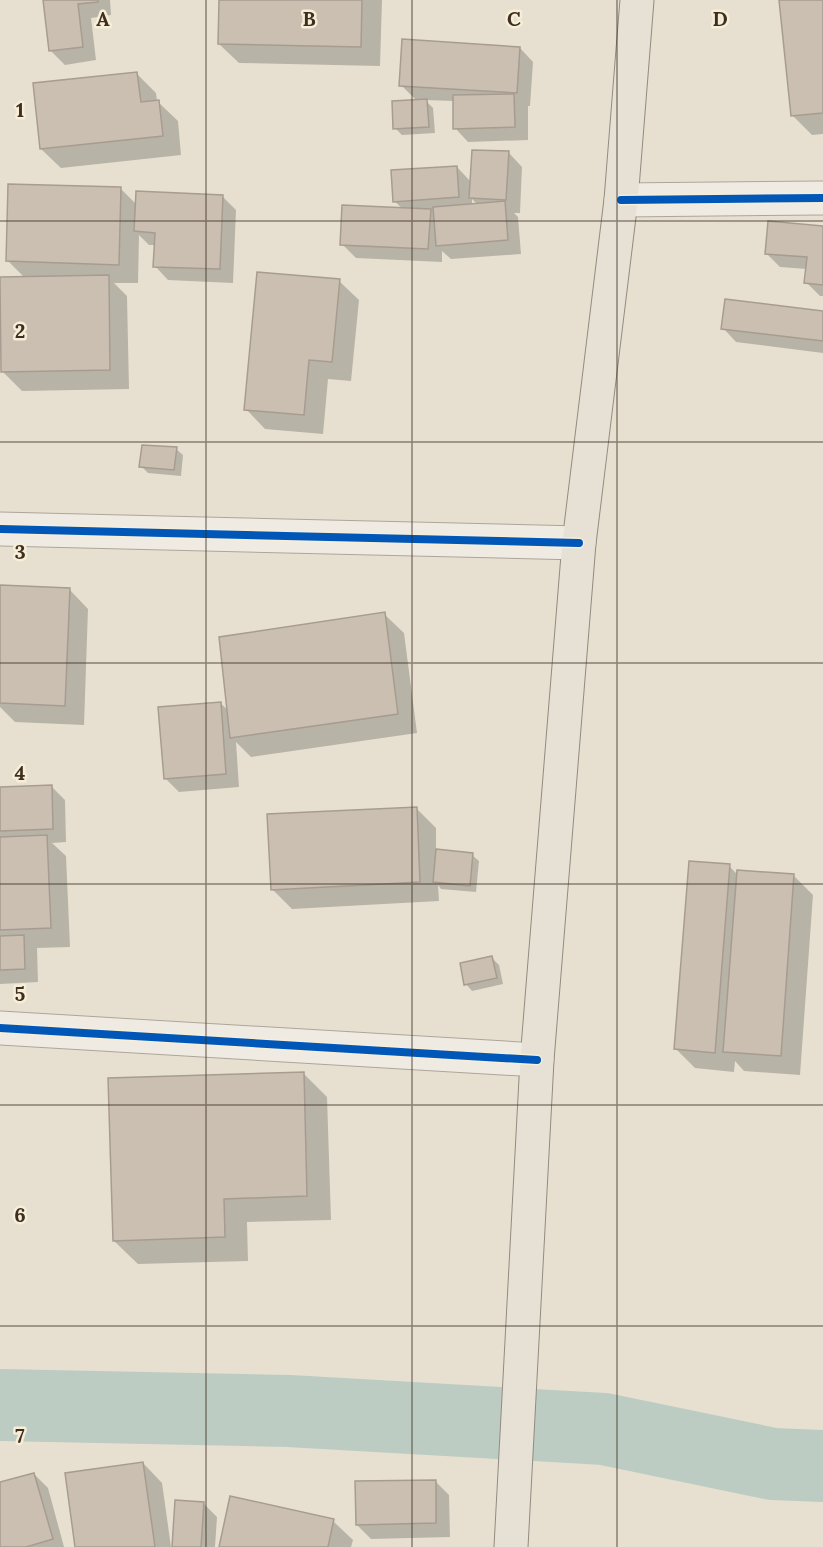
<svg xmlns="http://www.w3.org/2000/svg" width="823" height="1547" font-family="Lora,serif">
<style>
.shadow{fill:#0003;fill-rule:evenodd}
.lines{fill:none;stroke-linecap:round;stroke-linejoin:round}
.river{stroke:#bcccc2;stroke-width:72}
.building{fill:#cbbfb2;stroke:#a89c90;stroke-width:1.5}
.minor-casing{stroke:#ada599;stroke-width:35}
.major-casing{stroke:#928b80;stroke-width:35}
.minor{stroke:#efebe3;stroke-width:33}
.major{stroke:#e6e1d4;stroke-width:33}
.cycleway-casing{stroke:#f7eed8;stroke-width:11}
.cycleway{stroke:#0057b8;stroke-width:8}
.grid{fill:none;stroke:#3d2e20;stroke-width:1.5;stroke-opacity:0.55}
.grid-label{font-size:20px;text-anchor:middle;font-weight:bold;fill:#3d2e20;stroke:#f7eed8;stroke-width:5;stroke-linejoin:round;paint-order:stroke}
</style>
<rect width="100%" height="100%" fill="#e7e0d1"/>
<g class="shadow">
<path d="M 45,0 L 110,0 L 111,15 L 91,18 L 96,60 L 65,65 L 51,51 Z"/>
<path d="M 221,0 L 382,0 L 380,66 L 239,63 L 219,44 Z"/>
<path d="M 780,0 L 823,0 L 823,134 L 812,135 L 793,116 Z"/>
<path d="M 520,48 L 533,62 L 530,106 L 528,106 L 528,140 L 468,142 L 455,128 L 454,101 L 425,100 L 433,108 L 435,133 L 402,135 L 395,128 L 417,101 L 401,85 Z"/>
<path d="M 137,74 L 156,93 L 157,101 L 178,121 L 181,155 L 61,168 L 41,149 Z"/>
<path d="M 509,153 L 522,167 L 520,213 L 514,213 L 518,217 L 521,254 L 451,259 L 442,251 L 442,262 L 356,258 L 342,244 L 403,209 L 394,201 L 457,167 L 471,182 ZM 472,199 L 478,205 L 472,206 Z"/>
<path d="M 121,189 L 137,205 L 223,197 L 236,210 L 233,283 L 168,280 L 155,266 L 156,245 L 149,245 L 139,235 L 138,283 L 114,283 L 127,296 L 129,389 L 22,391 L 2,371 L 25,278 L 8,261 Z"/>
<path d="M 823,228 L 823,296 L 820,296 L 806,282 L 807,269 L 780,267 L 766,253 Z"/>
<path d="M 339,281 L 359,300 L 351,381 L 328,379 L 323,434 L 265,429 L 246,409 Z"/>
<path d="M 823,313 L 823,353 L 736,342 L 723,328 Z"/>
<path d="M 176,449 L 183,455 L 181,476 L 148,473 L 141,466 Z"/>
<path d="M 0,586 L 69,589 L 88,609 L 84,725 L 15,722 L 0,707 Z"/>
<path d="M 384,614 L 404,633 L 417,733 L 251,757 L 236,742 L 239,787 L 179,792 L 165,778 L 220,703 L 228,710 Z"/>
<path d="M 51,786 L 65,800 L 66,842 L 52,843 L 66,856 L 70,947 L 37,948 L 38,982 L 0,984 L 0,788 Z"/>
<path d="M 416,808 L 436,828 L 436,851 L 472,855 L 479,861 L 476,892 L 441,889 L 438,885 L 439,901 L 292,909 L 272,889 Z"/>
<path d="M 729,866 L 738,875 L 794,876 L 813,895 L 800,1075 L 744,1071 L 735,1061 L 734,1072 L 695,1068 L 676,1049 Z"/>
<path d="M 492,958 L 499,965 L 503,984 L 472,991 L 466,984 Z"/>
<path d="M 303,1073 L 327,1097 L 331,1220 L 247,1222 L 248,1261 L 138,1264 L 114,1241 Z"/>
<path d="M 143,1463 L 162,1483 L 171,1547 L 76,1547 Z"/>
<path d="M 34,1474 L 48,1488 L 64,1547 L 0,1547 L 0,1484 Z"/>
<path d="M 435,1481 L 449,1495 L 450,1537 L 371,1539 L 357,1525 Z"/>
<path d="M 204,1504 L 217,1517 L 215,1547 L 173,1547 Z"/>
<path d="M 333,1521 L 353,1540 L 351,1547 L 220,1547 Z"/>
</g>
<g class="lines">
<path class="river" d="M 0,1405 L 289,1411 L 604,1429 L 773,1464 L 823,1466"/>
</g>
<g class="building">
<path d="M 43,0 L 98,0 L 98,2 L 78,4 L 83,47 L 49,51 Z"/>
<path d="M 219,0 L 362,0 L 361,47 L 218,44 Z"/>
<path d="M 779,0 L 823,0 L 823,113 L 791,116 Z"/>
<path d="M 402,39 L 520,47 L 517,93 L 399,86 Z"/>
<path d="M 137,72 L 141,102 L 159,100 L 163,136 L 40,149 L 33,83 Z"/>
<path d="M 514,94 L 515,127 L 453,129 L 453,95 Z"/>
<path d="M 427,99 L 429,127 L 393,129 L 392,101 Z"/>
<path d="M 472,150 L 509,151 L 506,200 L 469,198 Z"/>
<path d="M 457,166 L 459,197 L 393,202 L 391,170 Z"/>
<path d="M 8,184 L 121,187 L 119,265 L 6,261 Z"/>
<path d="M 136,191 L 223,195 L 220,269 L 153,267 L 155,233 L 134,231 Z"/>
<path d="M 505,201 L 508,240 L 436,246 L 433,207 Z"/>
<path d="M 342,205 L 431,209 L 428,249 L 340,245 Z"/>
<path d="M 768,221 L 823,226 L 823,285 L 804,283 L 807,257 L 765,254 Z"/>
<path d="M 257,272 L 340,279 L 332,362 L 309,360 L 304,415 L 244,410 Z"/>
<path d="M 109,275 L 110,370 L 1,372 L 0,277 Z"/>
<path d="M 725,299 L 823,311 L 823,341 L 721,329 Z"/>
<path d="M 142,445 L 177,447 L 174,470 L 139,467 Z"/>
<path d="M 0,585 L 70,588 L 65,706 L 0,703 Z"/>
<path d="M 385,612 L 398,714 L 230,738 L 219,637 Z"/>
<path d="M 221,702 L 226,774 L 164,779 L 158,707 Z"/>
<path d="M 52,785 L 53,829 L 0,831 L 0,787 Z"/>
<path d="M 417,807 L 420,882 L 271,890 L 267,814 Z"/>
<path d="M 47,835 L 51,928 L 0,930 L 0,837 Z"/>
<path d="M 436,849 L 473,853 L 470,886 L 433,882 Z"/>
<path d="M 689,861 L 730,864 L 715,1053 L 674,1049 Z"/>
<path d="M 737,870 L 794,874 L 781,1056 L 723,1052 Z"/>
<path d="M 24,935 L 25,969 L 0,970 L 0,936 Z"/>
<path d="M 492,956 L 497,978 L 464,985 L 460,963 Z"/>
<path d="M 304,1072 L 307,1196 L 224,1199 L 225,1237 L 113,1241 L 108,1078 Z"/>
<path d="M 143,1462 L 155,1547 L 75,1547 L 65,1473 Z"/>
<path d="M 34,1473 L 53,1539 L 26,1547 L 0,1547 L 0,1482 Z"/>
<path d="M 436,1480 L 436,1523 L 356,1525 L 355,1481 Z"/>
<path d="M 230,1496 L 334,1519 L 328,1547 L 219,1547 Z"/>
<path d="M 175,1500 L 204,1502 L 201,1547 L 172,1547 Z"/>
</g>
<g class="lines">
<g class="minor-casing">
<g id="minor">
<path d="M 621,200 L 823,198"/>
<path d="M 0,529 L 579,543"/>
<path d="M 0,1028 L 537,1060"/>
</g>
</g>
<g class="major-casing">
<path id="major" d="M 511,1547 L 537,1060 L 579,543 L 621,200 L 637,0"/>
</g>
<use href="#minor" class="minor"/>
<use href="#major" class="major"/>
<g class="cycleway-casing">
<g id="cycleway">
<path d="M 621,200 L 823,198"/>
<path d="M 0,529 L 579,543"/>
<path d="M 0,1028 L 537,1060"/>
</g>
</g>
<use href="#cycleway" class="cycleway"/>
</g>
<path class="grid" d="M 206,0 L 206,1547M 412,0 L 412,1547M 617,0 L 617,1547M 0,221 L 823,221M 0,442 L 823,442M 0,663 L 823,663M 0,884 L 823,884M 0,1105 L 823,1105M 0,1326 L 823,1326"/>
<g class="grid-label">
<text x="103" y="26">A</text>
<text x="309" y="26">B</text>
<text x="514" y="26">C</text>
<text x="720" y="26">D</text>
<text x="20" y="117">1</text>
<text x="20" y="338">2</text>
<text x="20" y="559">3</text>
<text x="20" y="780">4</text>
<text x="20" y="1001">5</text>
<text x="20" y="1222">6</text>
<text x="20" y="1443">7</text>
</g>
</svg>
